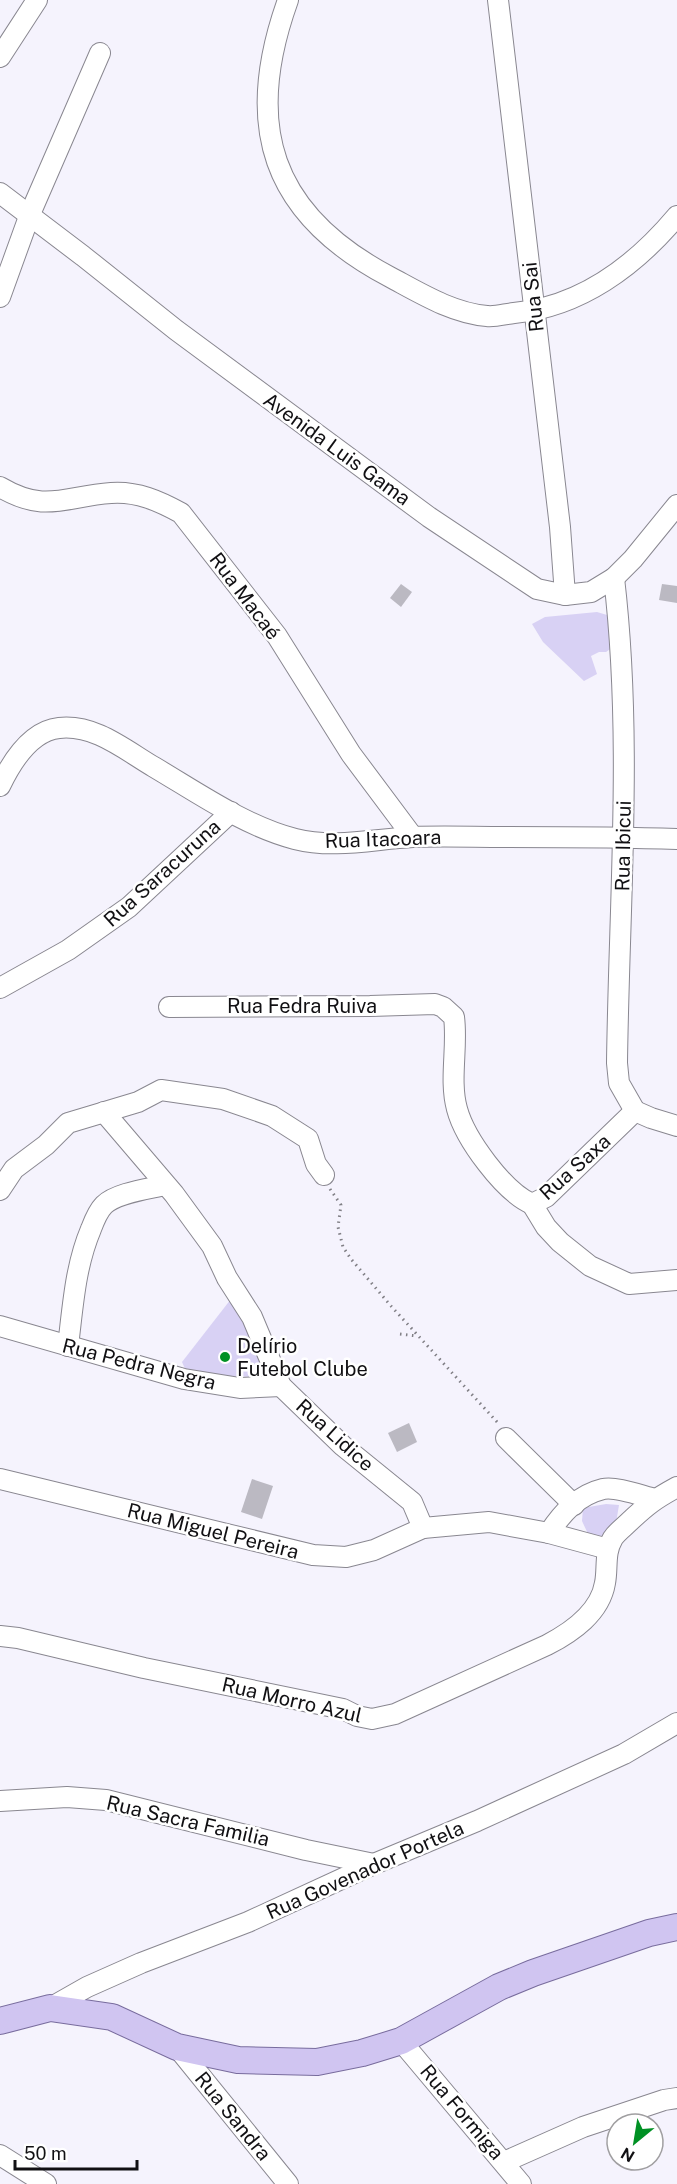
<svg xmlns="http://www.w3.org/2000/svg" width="677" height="2184" font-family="'Public Sans',sans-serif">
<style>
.green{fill:#d8d1f4}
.building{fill:#bbb9c2}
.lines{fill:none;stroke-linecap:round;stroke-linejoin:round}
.minor-casing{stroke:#898790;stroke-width:22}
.major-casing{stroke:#786c9d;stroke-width:28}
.path{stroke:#807f85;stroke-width:3;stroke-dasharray:1.5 4.5;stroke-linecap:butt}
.minor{stroke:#fff;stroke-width:20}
.major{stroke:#d0c5f1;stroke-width:26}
.poi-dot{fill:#009124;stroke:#fff;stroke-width:2}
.labels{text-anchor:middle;stroke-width:5;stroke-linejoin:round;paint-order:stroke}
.street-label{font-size:20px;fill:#111013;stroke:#fff}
.poi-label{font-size:20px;fill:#111013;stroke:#fff;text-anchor:start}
</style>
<rect width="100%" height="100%" fill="#f5f3fd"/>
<g class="green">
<path d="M 597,612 L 607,615 L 614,633 L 613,647 L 606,652 L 599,652 L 591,656 L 597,674 L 584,681 L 543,642 L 532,624 L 545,617 Z"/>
<path d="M 231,1299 L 254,1336 L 264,1363 L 262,1377 L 227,1376 L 186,1371 L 182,1362 Z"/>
<path d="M 606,1504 L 619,1505 L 616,1523 L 602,1536 L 589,1536 L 582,1521 L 583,1508 Z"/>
</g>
<g class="building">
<path d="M 401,584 L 412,592 L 401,607 L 390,598 Z"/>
<path d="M 662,584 L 677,586 L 677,603 L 659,600 Z"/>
<path d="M 409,1423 L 417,1442 L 397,1452 L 388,1433 Z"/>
<path d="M 252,1479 L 273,1486 L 262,1519 L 241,1512 Z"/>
</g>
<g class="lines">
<g class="minor-casing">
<g id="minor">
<path d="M 288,0 C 243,125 270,214 390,277 C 420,293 452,313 487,316 C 495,317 505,314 514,313 C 580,307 635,266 677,216"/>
<path d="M 498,0 L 560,527 L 565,595"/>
<path d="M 0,57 L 37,0"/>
<path d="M 0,193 L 83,256 L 176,330 L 429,517 L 537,589 L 565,595 L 591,592 L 614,578 L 633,559 L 677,505"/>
<path d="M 0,297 L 30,214 L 100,53"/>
<path d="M 0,487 C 46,514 65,496 111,493 C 137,491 159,501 181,513 L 277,636 L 351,754 L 413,837"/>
<path d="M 614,578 C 633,739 619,902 617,1063 L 619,1083 L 635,1111"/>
<path d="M 0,786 C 11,763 30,731 59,728 C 95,724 125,750 154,767 C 198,793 245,826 295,839 C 334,849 374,839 413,837 C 443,836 474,837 504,837 C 562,837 619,837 677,839"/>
<path d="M 0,988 L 68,950 L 129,907 L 231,812"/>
<path d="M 169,1007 L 370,1006 L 435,1004 L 443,1007 L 454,1017 C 458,1047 449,1080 457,1109 C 465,1139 504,1192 532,1204 L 546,1197 L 635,1111"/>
<path d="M 635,1111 L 651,1118 L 677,1126"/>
<path d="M 104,1112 L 174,1194 L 212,1246 L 227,1278 L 252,1317 L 281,1386 L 343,1446 L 412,1502 L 423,1528 L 489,1522 L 549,1533 L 608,1549"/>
<path d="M 0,1190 L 14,1169 L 46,1145 L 68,1123 L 138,1102 L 161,1090 L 223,1099 L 272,1116 L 308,1139 L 316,1164 L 324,1175"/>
<path d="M 532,1204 L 546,1227 L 560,1242 L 590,1266 L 629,1284 L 677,1280"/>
<path d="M 0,1326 L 184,1379 L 240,1388 L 281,1386"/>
<path d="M 68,1346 C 73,1306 75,1267 91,1229 C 94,1221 98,1211 104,1205 C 116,1193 148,1189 165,1185"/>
<path d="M 506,1438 L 574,1505"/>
<path d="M 0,1479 L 313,1555 L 346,1557 L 374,1550 L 423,1528"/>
<path d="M 549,1533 C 562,1513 578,1495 603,1489 C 616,1486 642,1496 655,1499"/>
<path d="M 0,1636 L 18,1638 L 144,1668 L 343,1709 L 357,1716 L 372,1719 L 395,1714 L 547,1645 C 572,1632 600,1613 605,1583 C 608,1568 604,1553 613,1538 C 617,1532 624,1527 629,1522 C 647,1505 655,1499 677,1487"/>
<path d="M 0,1801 L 67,1797 L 106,1800 L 306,1850 L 374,1864"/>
<path d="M 50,2008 L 87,1987 L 141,1963 L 248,1922 L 374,1864 L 477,1821 L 624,1754 L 677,1723"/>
<path d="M 401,2041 L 521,2184"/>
<path d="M 177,2047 L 288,2184"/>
<path d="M 0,2155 L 46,2184"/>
<path d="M 504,2162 L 583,2127 L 664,2100 L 677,2098"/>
</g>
</g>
<g class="major-casing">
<path id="major" d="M 0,2021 L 50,2008 L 112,2017 L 177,2047 L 238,2060 L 317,2062 L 362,2053 L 401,2041 L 499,1987 L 533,1973 L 649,1933 L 677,1927"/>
</g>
<g class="path">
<path d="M 330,1189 L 341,1205 L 338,1227 L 343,1247 L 351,1259 L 391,1306 L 498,1423"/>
<path d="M 400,1334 L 417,1336"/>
</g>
<use href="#minor" class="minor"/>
<use href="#major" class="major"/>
</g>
<circle class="poi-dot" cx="225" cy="1357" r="6"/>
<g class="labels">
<g class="street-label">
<text transform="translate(533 297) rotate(-96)" y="7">Rua Sai</text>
<text transform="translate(337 449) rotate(36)" y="7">Avenida Luis Gama</text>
<text transform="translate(245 596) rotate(53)" y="7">Rua Macaé</text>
<text transform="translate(383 839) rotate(-2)" y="7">Rua Itacoara</text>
<text transform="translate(623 846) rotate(-89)" y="7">Rua Ibicui</text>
<text transform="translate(162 873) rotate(-42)" y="7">Rua Saracuruna</text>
<text x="302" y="1013">Rua Fedra Ruiva</text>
<text transform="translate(575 1167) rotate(-42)" y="7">Rua Saxa</text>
<text transform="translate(139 1364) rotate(14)" y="7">Rua Pedra Negra</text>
<text transform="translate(335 1435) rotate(42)" y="7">Rua Lidice</text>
<text transform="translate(213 1531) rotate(14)" y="7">Rua Miguel Pereira</text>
<text transform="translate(292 1700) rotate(13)" y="7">Rua Morro Azul</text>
<text transform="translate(188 1821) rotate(13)" y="7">Rua Sacra Familia</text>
<text transform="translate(365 1870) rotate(-24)" y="7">Rua Govenador Portela</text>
<text transform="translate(462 2112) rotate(50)" y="7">Rua Formiga</text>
<text transform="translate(233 2116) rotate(51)" y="7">Rua Sandra</text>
</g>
<g class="poi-label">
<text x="237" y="1353">Delírio<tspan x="237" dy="23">Futebol Clube</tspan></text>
</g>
</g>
<g transform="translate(635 2142) rotate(210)"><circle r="28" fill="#ffffff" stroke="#a09fa1" stroke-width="1.5"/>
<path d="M0-4.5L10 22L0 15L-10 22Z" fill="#009124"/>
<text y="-9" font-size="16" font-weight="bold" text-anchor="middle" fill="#111013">N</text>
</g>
<path d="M15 2160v9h122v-9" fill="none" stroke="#111013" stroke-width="3"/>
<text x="24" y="2160" font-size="18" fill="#111013" stroke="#ffffff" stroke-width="4.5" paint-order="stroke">50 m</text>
</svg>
